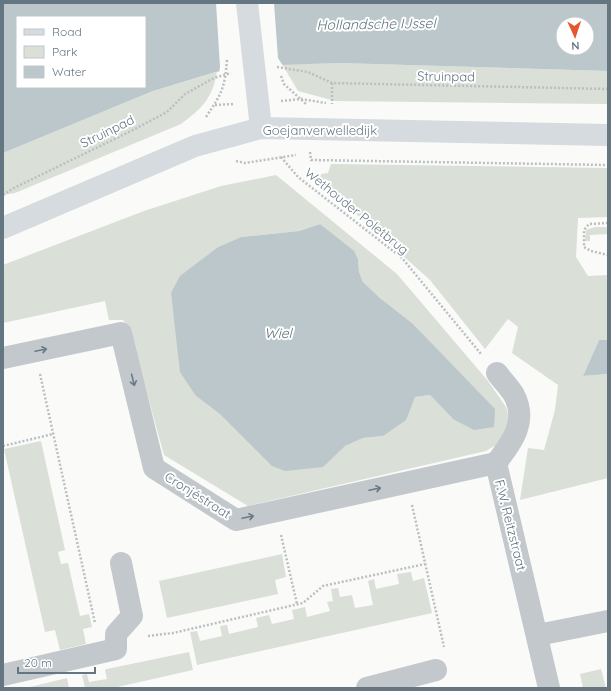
<svg xmlns="http://www.w3.org/2000/svg" width="611" height="691" font-family="Quicksand,sans-serif">
<style>
.green{fill:#dadfd7;fill-rule:evenodd}
.water{fill:#bbc7cb;fill-rule:evenodd}
.pier{fill:#fafaf8}
.lines{fill:none;stroke-linecap:round;stroke-linejoin:round}
.path{stroke:#bbbfc2;stroke-width:2.5;stroke-dasharray:2 2;stroke-linecap:butt}
.minor{stroke:#c3c8cc;stroke-width:22}
.major{stroke:#d6dbdf;stroke-width:22}
.oneway{stroke:#6a7a87}
.labels{text-anchor:middle;stroke-width:4;stroke-linejoin:round;paint-order:stroke}
.street-label{font-size:13px;fill:#657683;stroke:#fff}
.water-label{font-size:14px;font-style:italic;fill:#60757c;stroke:#fff}
</style>
<rect width="100%" height="100%" fill="#fafaf8"/>
<g class="green">
<path d="M 339,63 L 608,71 L 608,104 L 335,101 L 298,91 L 282,64 Z"/>
<path d="M 217,72 C 212,99 202,108 181,124 L 15,193 L 3,195 L 3,153 L 153,91 Z"/>
<path d="M 331,164 L 608,168 L 608,217 L 578,218 L 576,257 L 588,276 L 608,275 L 608,340 L 599,340 L 583,376 L 608,374 L 608,478 L 520,500 L 528,448 L 544,450 L 555,410 L 558,385 L 512,353 L 518,327 L 508,319 L 485,349 L 430,280 L 344,203 L 315,179 L 315,175 L 328,173 Z"/>
<path d="M 276,175 L 397,274 L 488,381 L 506,407 L 510,421 L 499,443 L 486,451 L 248,506 L 164,455 L 129,328 L 123,320 L 109,320 L 105,301 L 3,323 L 3,265 L 144,211 L 221,186 ZM 320,224 L 358,259 L 359,272 L 363,282 L 380,298 L 412,323 L 439,352 L 453,419 L 430,395 L 415,397 L 383,436 L 363,438 L 345,446 L 221,415 L 196,396 L 174,316 L 171,293 L 203,259 L 218,247 L 241,237 L 299,231 Z"/>
<path d="M 595,227 L 608,227 L 608,234 L 590,235 L 590,241 L 585,241 L 586,230 Z"/>
<path d="M 41,441 L 65,550 L 58,552 L 61,564 L 68,563 L 80,616 L 89,614 L 92,627 L 83,629 L 86,644 L 60,650 L 55,630 L 45,632 L 4,449 Z"/>
<path d="M 282,554 L 286,577 L 275,580 L 278,594 L 167,618 L 159,581 Z"/>
<path d="M 411,572 L 413,581 L 424,578 L 432,613 L 197,665 L 190,632 L 197,631 L 200,641 L 222,636 L 220,626 L 227,625 L 229,634 L 258,627 L 256,618 L 269,615 L 272,624 L 294,619 L 292,610 L 305,607 L 307,617 L 330,611 L 327,602 L 333,601 L 331,589 L 338,588 L 340,597 L 352,595 L 355,608 L 373,605 L 368,581 L 374,579 L 376,589 L 399,584 L 397,574 Z"/>
<path d="M 189,652 L 193,670 L 113,688 L 85,688 L 82,675 L 87,674 L 89,682 L 107,679 L 105,670 L 107,669 Z"/>
<path d="M 601,669 L 606,688 L 583,688 L 580,674 Z"/>
<path d="M 67,678 L 69,688 L 26,688 Z"/>
</g>
<g class="water">
<path d="M 3,3 L 608,3 L 608,71 L 339,63 L 249,66 L 216,72 L 153,91 L 3,153 ZM 17,17 L 145,17 L 145,87 L 17,87 ZM 563,24 L 587,24 L 587,48 L 563,48 Z"/>
<path d="M 320,224 L 354,251 L 358,259 L 359,272 L 363,282 L 380,298 L 412,323 L 495,409 L 494,427 L 474,430 L 453,419 L 430,395 L 415,397 L 406,420 L 383,436 L 363,438 L 345,446 L 323,467 L 285,471 L 272,466 L 221,415 L 196,396 L 180,372 L 171,293 L 180,276 L 218,247 L 241,237 L 299,231 Z"/>
<path d="M 599,340 L 608,340 L 608,374 L 583,376 Z"/>
</g>
<path class="pier" d="M 216,3 L 274,3 L 278,58 L 283,66 L 249,68 L 219,74 L 220,67 Z"/>
<g class="lines">
<g class="path">
<path d="M 277,67 L 308,72 L 332,83 L 608,89"/>
<path d="M 281,76 L 284,84 L 306,104"/>
<path d="M 332,83 L 332,104"/>
<path d="M 281,101 L 301,99 L 326,103"/>
<path d="M 215,105 L 234,104"/>
<path d="M 206,117 C 222,93 225,88 227,59"/>
<path d="M 310,152 L 311,160 L 608,165"/>
<path d="M 281,157 L 298,177 L 402,258 L 481,354"/>
<path d="M 236,161 L 245,163 L 296,155"/>
<path d="M 3,195 L 12,189 L 131,131 L 167,112 L 185,94 L 214,78 L 231,73"/>
<path d="M 608,223 L 589,224 L 584,230 L 584,247 L 591,251 L 608,255"/>
<path d="M 40,374 L 95,623"/>
<path d="M 3,446 L 53,434"/>
<path d="M 412,505 L 444,647"/>
<path d="M 281,535 L 297,604"/>
<path d="M 148,636 L 173,633 L 303,603 L 323,586 L 425,564"/>
</g>
<g class="minor">
<path d="M 3,358 L 121,333 L 154,468 L 236,520 L 496,463"/>
<path d="M 497,373 C 502,380 510,388 514,395 C 528,422 512,442 496,463 L 549,688"/>
<path d="M 538,635 L 608,621"/>
<path d="M 3,675 L 116,649 L 116,634 L 132,616 L 121,563"/>
<path d="M 367,688 L 436,670"/>
</g>
<g class="major">
<path d="M 247,3 L 261,128"/>
<path d="M 3,228 L 195,146 L 261,128 L 608,135"/>
</g>
</g>
<defs><path id="oneway-shaft" d="M-6 0H5M1.5-3L5.5 0L1.5 3" fill="none" stroke-width="1.6" stroke-linecap="round" stroke-linejoin="round"/></defs>
<g class="oneway">
<use href="#oneway-shaft" transform="translate(41 350) rotate(-12)"/>
<use href="#oneway-shaft" transform="translate(133 380) rotate(76)"/>
<use href="#oneway-shaft" transform="translate(375 489) rotate(-12)"/>
<use href="#oneway-shaft" transform="translate(248 517) rotate(-12)"/>
</g>
<g class="labels">
<g class="street-label">
<text transform="translate(446 76) rotate(1)" y="5">Struinpad</text>
<text x="320" y="135">Goejanverwelledijk</text>
<text transform="translate(107 131) rotate(-26)" y="5">Struinpad</text>
<text transform="translate(357 211) rotate(39)" y="5">Wethouder Poletbrug</text>
<text transform="translate(198 495) rotate(32)" y="5">Cronjéstraat</text>
<text transform="translate(511 525) rotate(76)" y="5">F.W. Reitzstraat</text>
</g>
<g class="water-label">
<text transform="translate(376 24) rotate(-1)" y="5">Hollandsche IJssel</text>
<text x="278" y="338">Wiel</text>
</g>
</g>
<rect width="611" height="691" fill="none" stroke="#657683" stroke-width="8"/>
<rect x="16" y="16" width="130" height="72" fill="#ffffff" stroke="#c1c8cd"/>
<rect x="24" y="29" width="20" height="6" fill="#d6dbdf" stroke="#c1c8cd"/>
<text x="52" y="36" font-size="12" fill="#657683">Road</text>
<rect x="24" y="46" width="20" height="12" fill="#dadfd7" stroke="#c1c8cd"/>
<text x="52" y="56" font-size="12" fill="#657683">Park</text>
<rect x="24" y="66" width="20" height="12" fill="#bbc7cb" stroke="#c1c8cd"/>
<text x="52" y="76" font-size="12" fill="#657683">Water</text>
<g transform="translate(575 36) rotate(177)"><circle r="19" fill="#ffffff" stroke="#c1c8cd"/>
<path d="M0-3L7 15L0 10L-7 15Z" fill="#e4572e"/>
<text y="-6" font-size="11" font-weight="bold" text-anchor="middle" fill="#657683">N</text>
</g>
<path d="M18 667v6h77v-6" fill="none" stroke="#657683" stroke-width="2"/>
<text x="24" y="667" font-size="12" fill="#657683" stroke="#ffffff" stroke-width="3" paint-order="stroke">20 m</text>
</svg>
